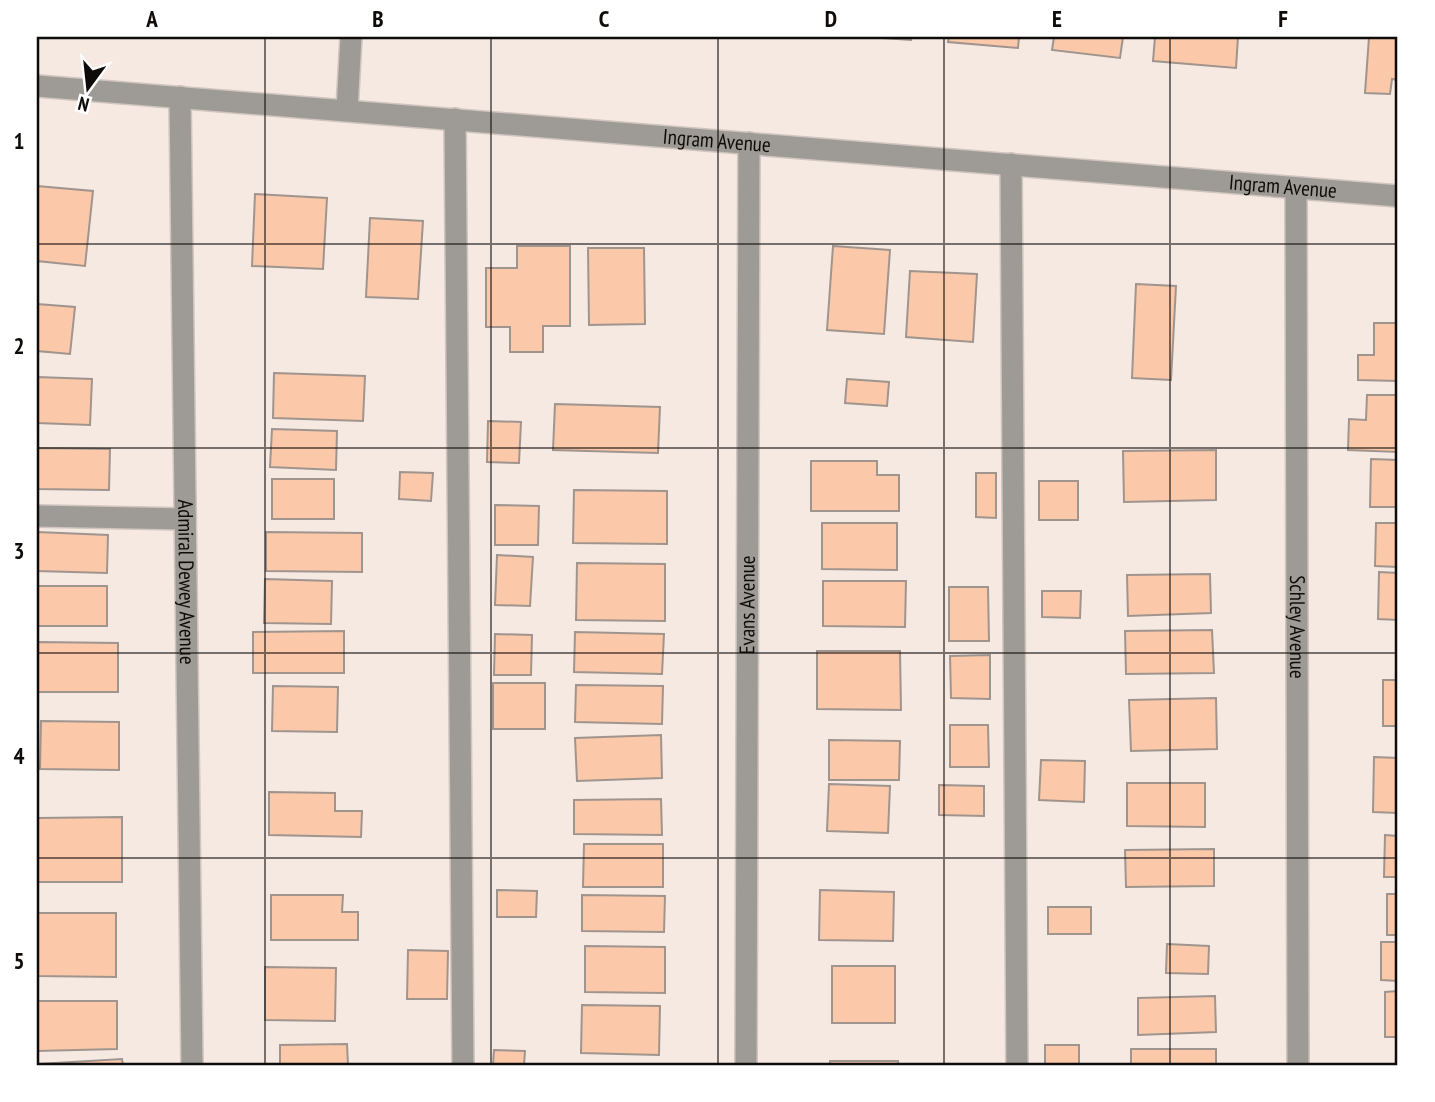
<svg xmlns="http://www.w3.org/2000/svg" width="1435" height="1102" font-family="'PT Sans Narrow',sans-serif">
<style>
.building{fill:#fbc8a9;stroke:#a0958e;stroke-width:2}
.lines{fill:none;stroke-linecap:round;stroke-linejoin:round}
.minor-casing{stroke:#d0c5bf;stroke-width:24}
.minor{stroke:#9e9b96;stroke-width:21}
.grid{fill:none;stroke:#0f0b09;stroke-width:2;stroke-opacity:0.55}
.labels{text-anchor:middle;stroke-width:5;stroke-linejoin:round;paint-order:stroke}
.street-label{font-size:21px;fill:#0f0b09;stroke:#fff}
.neatline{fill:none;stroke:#0f0b09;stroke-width:2.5}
.grid-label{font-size:23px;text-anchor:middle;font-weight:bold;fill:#0f0b09}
</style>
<rect width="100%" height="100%" fill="#f5e9e2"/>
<g class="building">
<path d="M 867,37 L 912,37 L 911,40 Z"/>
<path d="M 949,37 L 1019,37 L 1018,48 L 948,42 Z"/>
<path d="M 1054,37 L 1123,37 L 1120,58 L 1052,50 Z"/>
<path d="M 1155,37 L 1238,37 L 1236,68 L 1153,61 Z"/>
<path d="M 1369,37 L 1398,37 L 1398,80 L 1392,79 L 1390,94 L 1365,93 Z"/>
<path d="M 37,186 L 93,191 L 85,266 L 37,261 Z"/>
<path d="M 255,194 L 327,198 L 323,269 L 252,266 Z"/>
<path d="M 370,218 L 423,221 L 418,299 L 366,297 Z"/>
<path d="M 517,246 L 570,246 L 570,326 L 543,326 L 543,352 L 510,352 L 510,327 L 486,327 L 486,268 L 517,268 Z"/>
<path d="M 833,246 L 890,250 L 884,334 L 827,330 Z"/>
<path d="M 588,248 L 644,248 L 645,324 L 589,325 Z"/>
<path d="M 910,271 L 977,274 L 973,342 L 906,337 Z"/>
<path d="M 1136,284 L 1176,286 L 1171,380 L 1132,378 Z"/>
<path d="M 37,304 L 75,307 L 70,354 L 37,351 Z"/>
<path d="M 1374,323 L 1398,323 L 1398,381 L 1358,380 L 1358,355 L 1374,355 Z"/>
<path d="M 274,373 L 365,376 L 363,421 L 273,418 Z"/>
<path d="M 37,377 L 92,379 L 90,425 L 37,423 Z"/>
<path d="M 847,379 L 889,382 L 887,406 L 845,403 Z"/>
<path d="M 1367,395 L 1398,395 L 1398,452 L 1348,450 L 1349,419 L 1366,420 Z"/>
<path d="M 555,404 L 660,407 L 658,453 L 553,450 Z"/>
<path d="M 488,421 L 521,422 L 519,463 L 487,462 Z"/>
<path d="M 272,429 L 337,431 L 336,470 L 270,467 Z"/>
<path d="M 37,448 L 110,449 L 109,490 L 37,489 Z"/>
<path d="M 1216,450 L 1216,500 L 1124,502 L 1123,451 Z"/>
<path d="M 1371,459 L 1398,460 L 1398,507 L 1370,507 Z"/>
<path d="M 811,461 L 877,461 L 877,475 L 899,475 L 899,511 L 811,511 Z"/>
<path d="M 400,472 L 433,473 L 431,501 L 399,499 Z"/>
<path d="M 976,473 L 996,473 L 996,518 L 976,517 Z"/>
<rect x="272" y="479" width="62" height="40"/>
<rect x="1039" y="481" width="39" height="39"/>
<path d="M 574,490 L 667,491 L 667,544 L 573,543 Z"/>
<path d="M 495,505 L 539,506 L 538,545 L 495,545 Z"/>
<path d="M 822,523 L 897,523 L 897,570 L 822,569 Z"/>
<path d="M 1376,523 L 1398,523 L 1398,567 L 1375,566 Z"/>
<path d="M 37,532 L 108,535 L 107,573 L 37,571 Z"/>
<path d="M 266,532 L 362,533 L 362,572 L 266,571 Z"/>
<path d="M 497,555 L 533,557 L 530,606 L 495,605 Z"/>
<path d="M 577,563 L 665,564 L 665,621 L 576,620 Z"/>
<path d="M 1379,572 L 1398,573 L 1398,620 L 1378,619 Z"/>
<path d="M 1210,574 L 1211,613 L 1128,616 L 1127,575 Z"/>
<path d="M 265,579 L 332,581 L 331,624 L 264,623 Z"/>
<path d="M 823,581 L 906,581 L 905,627 L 823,626 Z"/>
<rect x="37" y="586" width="70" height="40"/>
<path d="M 949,587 L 988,587 L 989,641 L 949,641 Z"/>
<path d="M 1042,591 L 1081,591 L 1080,618 L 1042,617 Z"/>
<path d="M 1212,630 L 1214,673 L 1126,674 L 1125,631 Z"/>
<path d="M 344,631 L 344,673 L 253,673 L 253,632 Z"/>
<path d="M 575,632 L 664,634 L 662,674 L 574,672 Z"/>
<path d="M 495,634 L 532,635 L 531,675 L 494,675 Z"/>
<path d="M 37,642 L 118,643 L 118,692 L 37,692 Z"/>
<path d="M 817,651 L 900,651 L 901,710 L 817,709 Z"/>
<path d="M 990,655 L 990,699 L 951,698 L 950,656 Z"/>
<rect x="1383" y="680" width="15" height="46"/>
<rect x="493" y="683" width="52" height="46"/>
<path d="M 576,685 L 663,686 L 662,724 L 575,722 Z"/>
<path d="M 273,686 L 338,687 L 337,732 L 272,731 Z"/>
<path d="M 1216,698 L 1217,749 L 1131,751 L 1129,700 Z"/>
<path d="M 41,721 L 119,722 L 119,770 L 40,769 Z"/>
<path d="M 950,725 L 988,725 L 989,767 L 950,767 Z"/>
<path d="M 661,735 L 662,778 L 577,781 L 575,738 Z"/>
<path d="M 829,740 L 900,741 L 899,780 L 829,780 Z"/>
<path d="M 1374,757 L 1398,758 L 1398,813 L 1373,812 Z"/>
<path d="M 1041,760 L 1085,761 L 1084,802 L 1039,800 Z"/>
<path d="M 1127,783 L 1205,783 L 1205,827 L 1127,826 Z"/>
<path d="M 829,784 L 890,786 L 888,833 L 827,831 Z"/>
<path d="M 939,785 L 984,786 L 984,816 L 939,815 Z"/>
<path d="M 269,792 L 335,793 L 335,811 L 362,811 L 361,837 L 269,835 Z"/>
<path d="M 661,799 L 662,835 L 574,834 L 574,800 Z"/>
<path d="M 122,817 L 122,882 L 37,882 L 37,818 Z"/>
<path d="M 1385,835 L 1398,836 L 1398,877 L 1384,877 Z"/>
<path d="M 584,844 L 663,844 L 663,887 L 583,887 Z"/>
<path d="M 1214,849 L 1214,886 L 1126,887 L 1125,850 Z"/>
<path d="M 497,890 L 537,891 L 536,917 L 497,917 Z"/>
<path d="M 820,890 L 894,892 L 893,941 L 819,940 Z"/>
<rect x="1387" y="894" width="11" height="41"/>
<path d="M 271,895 L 343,895 L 342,912 L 358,912 L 358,940 L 271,940 Z"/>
<path d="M 582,895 L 665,896 L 664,932 L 582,931 Z"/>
<rect x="1048" y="907" width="43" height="27"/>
<path d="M 37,913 L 116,913 L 116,977 L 37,976 Z"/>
<path d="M 1381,942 L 1398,942 L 1398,981 L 1381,980 Z"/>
<path d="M 1167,944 L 1209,946 L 1208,974 L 1166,973 Z"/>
<path d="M 585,946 L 665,947 L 665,993 L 585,992 Z"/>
<path d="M 408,950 L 448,951 L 447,999 L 407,999 Z"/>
<rect x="832" y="966" width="63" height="57"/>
<path d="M 265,967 L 336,968 L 335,1021 L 265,1020 Z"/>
<path d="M 1398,991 L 1398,1037 L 1385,1037 L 1385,992 Z"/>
<path d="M 1215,996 L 1216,1032 L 1138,1035 L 1138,998 Z"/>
<path d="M 37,1001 L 117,1001 L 117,1049 L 37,1051 Z"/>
<path d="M 582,1005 L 660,1006 L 659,1055 L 581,1053 Z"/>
<path d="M 347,1044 L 348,1065 L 280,1065 L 280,1045 Z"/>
<rect x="1045" y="1045" width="34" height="20"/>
<rect x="1131" y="1049" width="85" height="16"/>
<path d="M 494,1050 L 525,1051 L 524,1065 L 493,1065 Z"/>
<path d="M 122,1059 L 123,1065 L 39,1065 L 39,1064 Z"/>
<rect x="830" y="1061" width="68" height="4"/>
</g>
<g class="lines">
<g class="minor-casing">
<g id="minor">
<path id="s1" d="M 37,86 L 1398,196"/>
<path id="s2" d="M 180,97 L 192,1065"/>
<path d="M 347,110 L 351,37"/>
<path d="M 455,119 L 463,1065"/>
<path d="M 1011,164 L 1017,1065"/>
<path id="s3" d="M 1296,188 L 1298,1065"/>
<path d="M 37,516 L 185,519"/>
<path id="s4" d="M 746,1065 L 749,143"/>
</g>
</g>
<use href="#minor" class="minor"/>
</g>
<path class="grid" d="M 265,37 L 265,1065M 491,37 L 491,1065M 718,37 L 718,1065M 944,37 L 944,1065M 1170,37 L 1170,1065M 37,244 L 1398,244M 37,448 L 1398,448M 37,653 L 1398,653M 37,858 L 1398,858"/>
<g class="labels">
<g class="street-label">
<text dy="7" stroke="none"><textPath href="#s1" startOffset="682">Ingram Avenue</textPath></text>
<text dy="7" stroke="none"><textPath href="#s1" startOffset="1250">Ingram Avenue</textPath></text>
<text dy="7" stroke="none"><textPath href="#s2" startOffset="485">Admiral Dewey Avenue</textPath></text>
<text dy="7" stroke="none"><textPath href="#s4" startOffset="460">Evans Avenue</textPath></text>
<text dy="7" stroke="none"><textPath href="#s3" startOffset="439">Schley Avenue</textPath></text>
</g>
</g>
<rect width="1435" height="1102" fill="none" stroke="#ffffff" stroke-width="77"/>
<g transform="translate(88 88) rotate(195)" stroke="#ffffff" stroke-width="5" paint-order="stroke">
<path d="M0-5L12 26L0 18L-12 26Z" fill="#0f0b09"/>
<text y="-10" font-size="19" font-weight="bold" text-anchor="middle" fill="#0f0b09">N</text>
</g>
<rect x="38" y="38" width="1358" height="1026" class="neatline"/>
<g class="grid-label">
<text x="152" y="27">A</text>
<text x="378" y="27">B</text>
<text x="604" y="27">C</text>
<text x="831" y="27">D</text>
<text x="1057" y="27">E</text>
<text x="1283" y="27">F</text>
<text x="19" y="149">1</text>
<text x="19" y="354">2</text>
<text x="19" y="559">3</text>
<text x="19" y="764">4</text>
<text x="19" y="969">5</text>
</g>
</svg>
